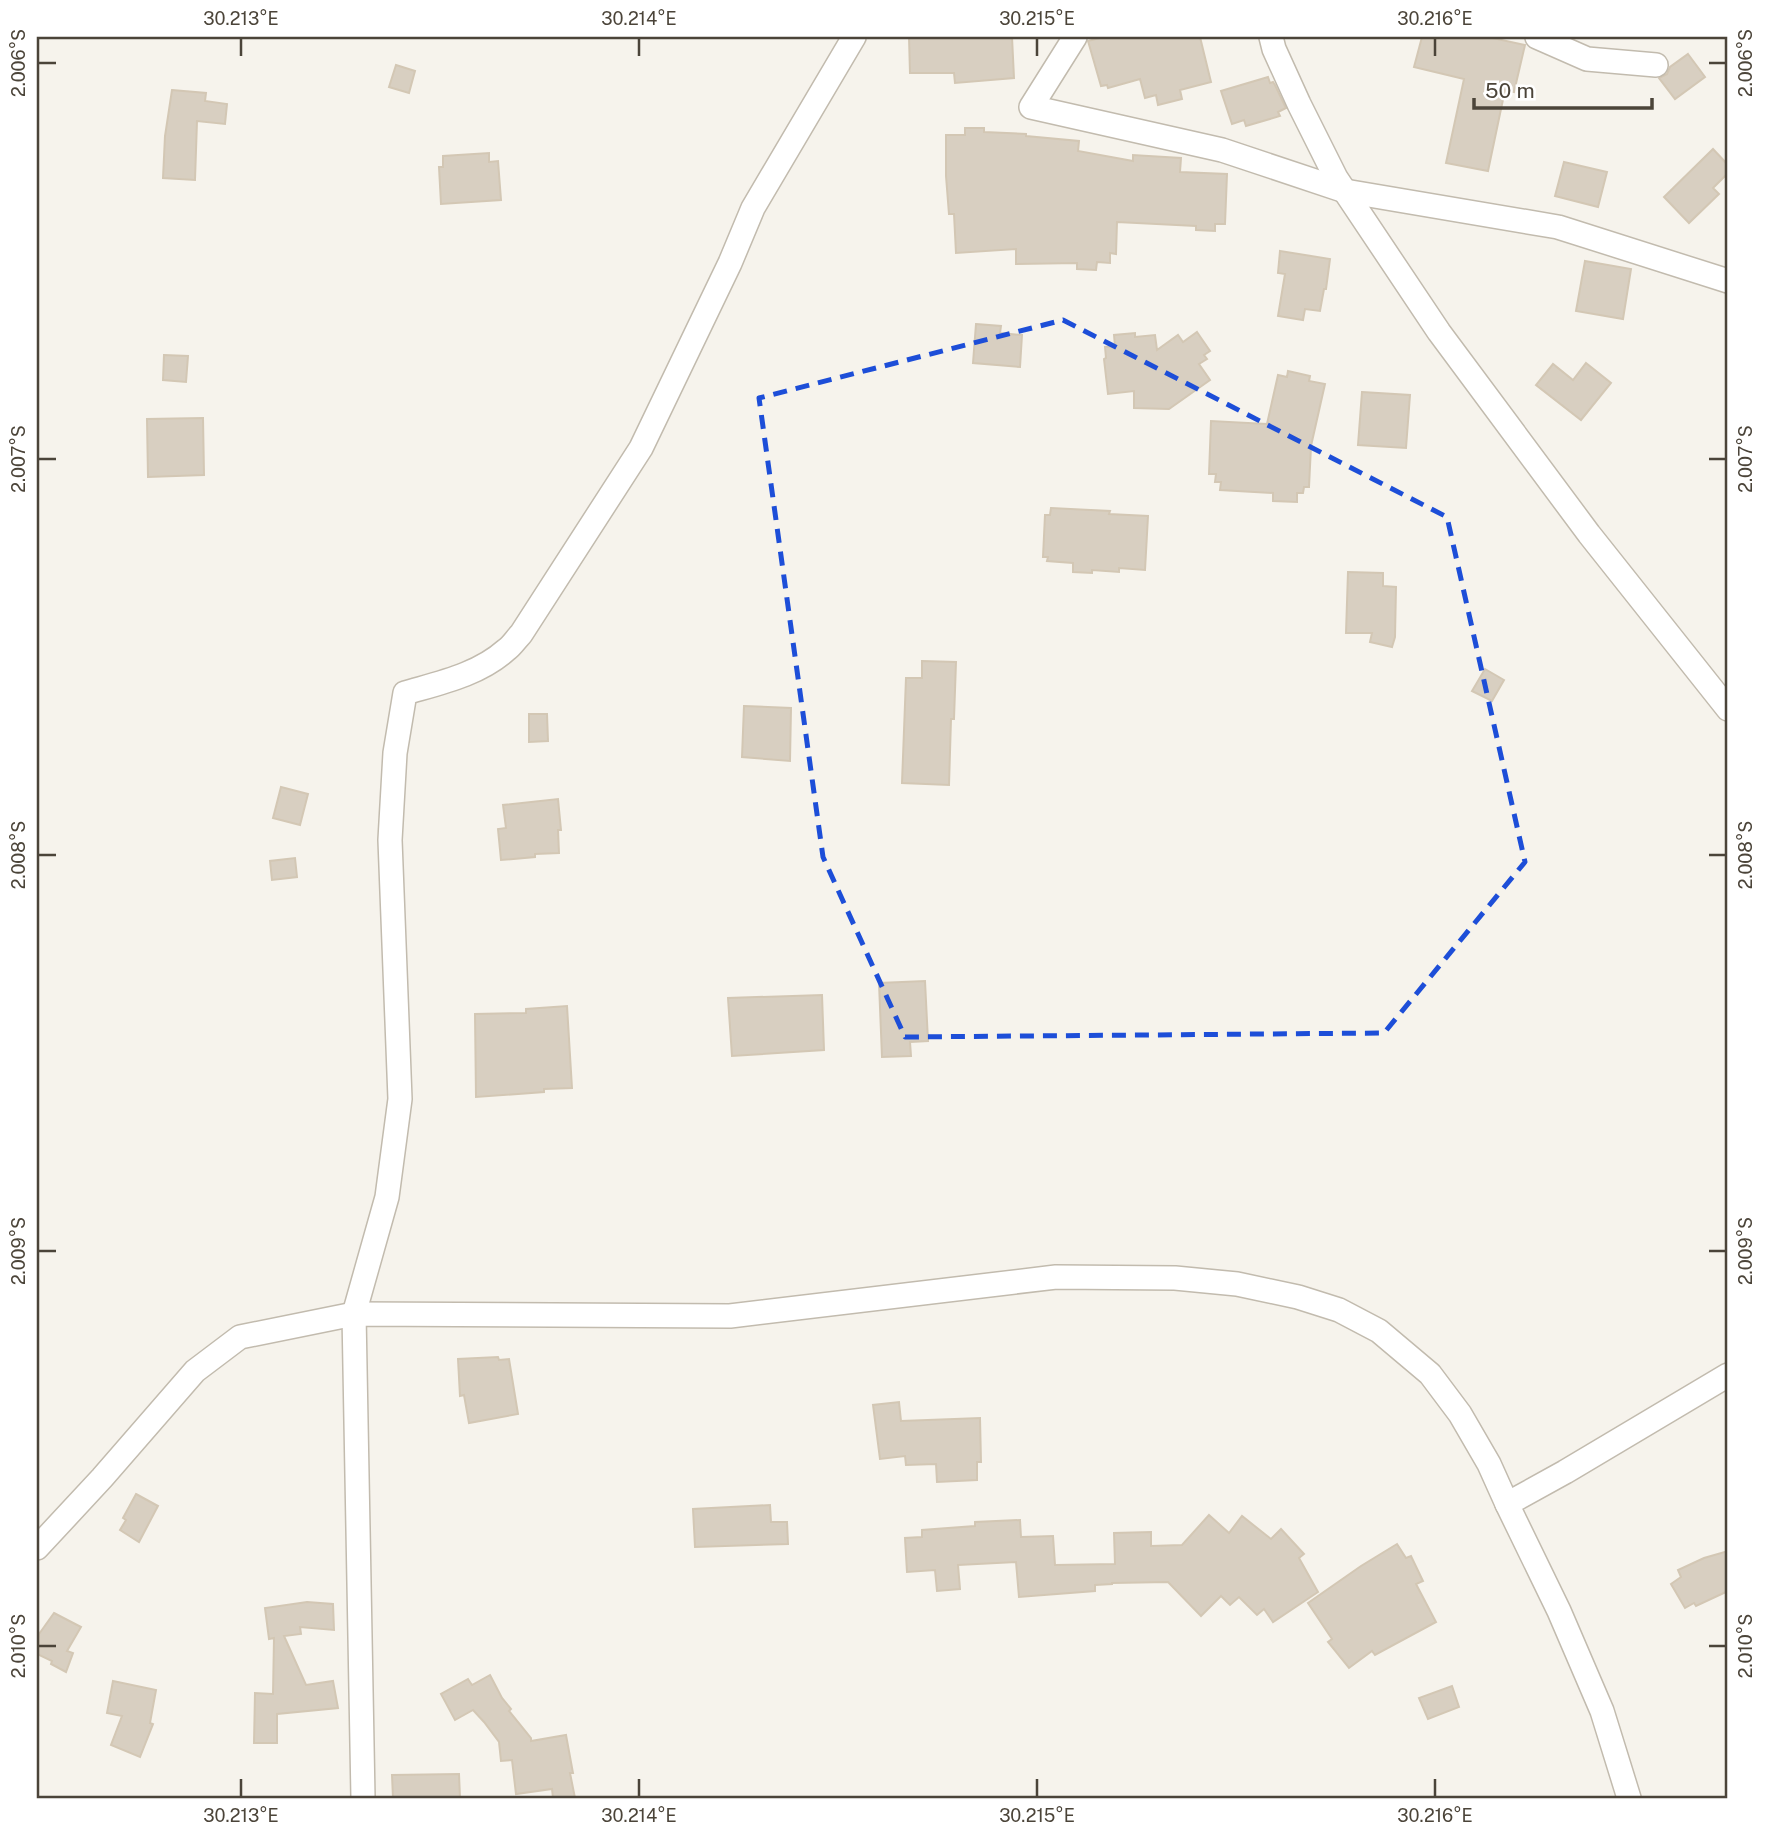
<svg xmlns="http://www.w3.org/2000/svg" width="1765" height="1835" font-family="'Public Sans',sans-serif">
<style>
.building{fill:#d8cfc1;stroke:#d3c7b4;stroke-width:2}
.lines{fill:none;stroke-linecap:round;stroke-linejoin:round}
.street-casing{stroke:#c2bbae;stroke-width:26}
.street{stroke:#fff;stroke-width:23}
.marked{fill:none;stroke:#1d4ed8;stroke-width:5;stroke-dasharray:14 9;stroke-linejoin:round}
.ticks{fill:none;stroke:#4b4439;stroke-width:2.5}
.neatline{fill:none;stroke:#4b4439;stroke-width:2.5}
.ticks-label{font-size:18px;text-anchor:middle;fill:#4b4439}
</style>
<rect width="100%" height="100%" fill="#f6f3ec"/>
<g class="building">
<path d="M 909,37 L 1012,37 L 1014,78 L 955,83 L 954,73 L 910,73 Z"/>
<path d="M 1103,37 L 1200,37 L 1211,82 L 1180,90 L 1182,99 L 1158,105 L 1156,95 L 1145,98 L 1140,79 L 1108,88 L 1107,85 L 1101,86 L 1088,41 Z"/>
<path d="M 1422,37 L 1488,37 L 1525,45 L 1514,92 L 1505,90 L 1488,171 L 1446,163 L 1464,79 L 1414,67 Z"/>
<path d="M 1688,54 L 1705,77 L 1675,99 L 1659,78 L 1667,74 L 1670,67 Z"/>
<path d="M 396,65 L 415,71 L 409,93 L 389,87 Z"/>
<path d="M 1268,77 L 1270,83 L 1273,82 L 1275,85 L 1286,108 L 1278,112 L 1280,116 L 1246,126 L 1244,120 L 1232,124 L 1221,91 Z"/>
<path d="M 172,90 L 206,93 L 205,101 L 227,104 L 225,124 L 197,121 L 195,180 L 163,178 L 165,136 Z"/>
<path d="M 965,128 L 984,128 L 984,132 L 1026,134 L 1026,136 L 1079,141 L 1078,151 L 1133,161 L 1133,155 L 1181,158 L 1180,172 L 1227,174 L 1225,224 L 1215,224 L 1215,231 L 1196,230 L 1196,226 L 1117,222 L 1116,254 L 1110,253 L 1110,263 L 1097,262 L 1096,270 L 1077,269 L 1077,263 L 1016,264 L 1016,249 L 956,253 L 954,214 L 949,214 L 946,176 L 946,135 L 965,135 Z"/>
<path d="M 1713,149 L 1728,165 L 1728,173 L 1713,188 L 1719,194 L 1689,223 L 1664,197 Z"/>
<path d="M 489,153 L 489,162 L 498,161 L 501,200 L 441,204 L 439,167 L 443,167 L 443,156 Z"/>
<path d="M 1564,162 L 1607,172 L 1598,207 L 1555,196 Z"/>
<path d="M 1280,251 L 1330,259 L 1326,289 L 1324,289 L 1320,311 L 1305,309 L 1303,320 L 1278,316 L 1285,274 L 1278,273 Z"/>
<path d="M 1585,261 L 1631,269 L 1623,319 L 1576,311 Z"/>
<path d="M 976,324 L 1001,326 L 1000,333 L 1022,335 L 1020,367 L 973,363 Z"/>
<path d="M 1197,332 L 1210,351 L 1204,355 L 1207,359 L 1199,364 L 1210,380 L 1169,409 L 1134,408 L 1134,391 L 1108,394 L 1104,359 L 1106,358 L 1105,347 L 1115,346 L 1114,335 L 1135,333 L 1135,337 L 1155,335 L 1157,350 L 1178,335 L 1183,342 Z"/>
<path d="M 164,355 L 188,356 L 186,382 L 163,380 Z"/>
<path d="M 1586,363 L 1611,383 L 1581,420 L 1536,385 L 1553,364 L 1573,380 Z"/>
<path d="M 1288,371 L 1310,376 L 1309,381 L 1325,384 L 1311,446 L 1309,487 L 1304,487 L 1303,493 L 1297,493 L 1297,502 L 1273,501 L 1273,493 L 1220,490 L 1221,482 L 1215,482 L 1216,474 L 1209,474 L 1211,421 L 1267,424 L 1278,375 L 1287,377 Z"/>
<path d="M 1362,392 L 1410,395 L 1406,448 L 1358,445 Z"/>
<path d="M 203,418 L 204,475 L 148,477 L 147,419 Z"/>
<path d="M 1051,508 L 1110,511 L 1109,514 L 1148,516 L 1145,570 L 1119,568 L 1119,572 L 1092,570 L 1092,573 L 1073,572 L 1073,563 L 1047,561 L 1048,557 L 1043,557 L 1045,515 L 1050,515 Z"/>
<path d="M 1348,572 L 1383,573 L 1383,586 L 1396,587 L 1395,637 L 1392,647 L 1370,642 L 1372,633 L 1346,633 Z"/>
<path d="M 922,661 L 956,662 L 954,719 L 951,719 L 949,785 L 902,783 L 906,678 L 922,678 Z"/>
<path d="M 1485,669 L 1504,680 L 1492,701 L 1472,691 Z"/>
<path d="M 744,706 L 791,708 L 790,761 L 742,757 Z"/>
<path d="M 529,714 L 547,714 L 548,741 L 529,742 Z"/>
<path d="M 281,787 L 308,794 L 300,825 L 273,818 Z"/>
<path d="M 558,799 L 561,830 L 558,830 L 559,853 L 535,854 L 535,857 L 501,860 L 498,829 L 506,828 L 503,805 Z"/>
<path d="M 295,858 L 297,877 L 272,880 L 270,861 Z"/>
<path d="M 925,981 L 928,1041 L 910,1042 L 911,1056 L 882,1057 L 879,983 Z"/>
<path d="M 822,995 L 824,1050 L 732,1056 L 728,998 Z"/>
<path d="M 567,1006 L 572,1088 L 544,1089 L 544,1092 L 476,1097 L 475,1014 L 526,1013 L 526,1009 Z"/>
<path d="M 498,1357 L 499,1360 L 509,1359 L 518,1414 L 469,1423 L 464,1395 L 460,1396 L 458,1359 Z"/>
<path d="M 899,1402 L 901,1421 L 980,1418 L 981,1462 L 977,1462 L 977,1480 L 937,1482 L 936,1464 L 906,1465 L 905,1456 L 880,1459 L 873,1405 Z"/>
<path d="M 136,1494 L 158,1506 L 139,1542 L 120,1530 L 126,1520 L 123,1518 Z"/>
<path d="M 770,1505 L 771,1522 L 787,1522 L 788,1544 L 695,1547 L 693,1509 Z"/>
<path d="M 1209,1515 L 1229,1533 L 1242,1516 L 1271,1539 L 1281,1529 L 1304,1554 L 1299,1558 L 1318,1592 L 1273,1622 L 1264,1609 L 1257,1615 L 1239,1597 L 1230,1605 L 1221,1596 L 1201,1616 L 1168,1582 L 1112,1583 L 1112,1584 L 1095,1585 L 1095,1591 L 1019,1597 L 1016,1562 L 958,1565 L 960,1589 L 937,1591 L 935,1570 L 907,1572 L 905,1538 L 922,1537 L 922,1530 L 975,1526 L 975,1522 L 1020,1520 L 1021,1537 L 1053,1536 L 1055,1565 L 1115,1564 L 1114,1533 L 1151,1532 L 1151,1546 L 1182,1545 Z"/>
<path d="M 1397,1544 L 1406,1558 L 1411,1556 L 1423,1581 L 1416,1584 L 1436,1622 L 1375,1655 L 1372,1651 L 1349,1668 L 1328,1642 L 1332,1639 L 1308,1603 L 1361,1566 Z"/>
<path d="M 1728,1551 L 1728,1591 L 1696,1606 L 1694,1603 L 1685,1608 L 1671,1584 L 1681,1577 L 1678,1570 L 1704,1558 Z"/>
<path d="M 307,1602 L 333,1604 L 334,1630 L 300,1627 L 301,1634 L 284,1636 L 306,1685 L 333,1681 L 338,1708 L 277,1714 L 277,1743 L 254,1743 L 255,1693 L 273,1694 L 274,1638 L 269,1639 L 265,1608 Z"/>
<path d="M 54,1613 L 81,1627 L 67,1651 L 73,1653 L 66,1672 L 51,1664 L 52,1661 L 37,1654 L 39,1634 Z"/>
<path d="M 490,1675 L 502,1698 L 511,1709 L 509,1711 L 531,1738 L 531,1741 L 566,1735 L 573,1773 L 570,1773 L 575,1798 L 553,1798 L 552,1789 L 516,1794 L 512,1760 L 501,1761 L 499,1742 L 484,1722 L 473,1710 L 455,1720 L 441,1694 L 468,1679 L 472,1685 Z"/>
<path d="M 113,1681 L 156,1690 L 150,1723 L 153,1724 L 140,1757 L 111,1745 L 122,1716 L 107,1713 Z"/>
<path d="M 1452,1686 L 1459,1707 L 1428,1719 L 1419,1698 Z"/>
<path d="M 459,1774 L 460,1798 L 393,1798 L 392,1775 Z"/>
</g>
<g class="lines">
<g class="street-casing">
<g id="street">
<path d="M 1075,37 L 1031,107 L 1222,150 L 1345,191 L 1558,227 L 1728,281"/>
<path d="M 1271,37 L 1274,49 L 1299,104 L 1336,178 L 1439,332 L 1589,534 L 1728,709"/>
<path d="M 1537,37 L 1587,59 L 1656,65"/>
<path d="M 1507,1504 L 1559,1611 L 1602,1711 L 1629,1798"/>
<path d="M 37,1548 L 102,1478 L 195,1371 L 240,1337 L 354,1314 L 730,1316 L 1056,1277 L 1175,1278 L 1237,1284 L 1298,1297 L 1339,1310 L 1379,1331 L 1430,1374 L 1460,1414 L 1489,1464 L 1507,1504 L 1565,1472 L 1728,1375"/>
<path d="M 363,1798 L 354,1314 L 387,1197 L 400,1099 L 390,840 L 395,753 L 405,693 C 439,683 478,675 506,650 C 512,646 516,639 521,634 L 641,448 L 730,263 L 753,208 L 854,37"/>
</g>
</g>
<use href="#street" class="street"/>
</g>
<path class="marked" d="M 1063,320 L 1447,517 L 1525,862 L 1384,1033 L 905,1037 L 823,857 L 759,398 Z"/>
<path class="ticks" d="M 241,38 L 241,56M 639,38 L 639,56M 1037,38 L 1037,56M 1435,38 L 1435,56M 38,63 L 56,63M 1709,63 L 1726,63M 38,459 L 56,459M 1709,459 L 1726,459M 38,855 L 56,855M 1709,855 L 1726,855M 38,1251 L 56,1251M 1709,1251 L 1726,1251M 38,1646 L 56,1646M 1709,1646 L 1726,1646M 241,1779 L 241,1797M 639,1779 L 639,1797M 1037,1779 L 1037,1797M 1435,1779 L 1435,1797"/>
<rect width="1765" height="1835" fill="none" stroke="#ffffff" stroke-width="77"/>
<path d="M1474 98v10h178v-10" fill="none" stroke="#4b4439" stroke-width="3.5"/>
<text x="1485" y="98" font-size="21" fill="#4b4439" stroke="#ffffff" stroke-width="5" paint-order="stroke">50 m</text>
<rect x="38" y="38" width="1688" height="1759" class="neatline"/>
<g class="ticks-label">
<text x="241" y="25">30.213°E</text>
<text x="639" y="25">30.214°E</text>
<text x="1037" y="25">30.215°E</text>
<text x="1435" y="25">30.216°E</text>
<text transform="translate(19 63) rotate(-90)" y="6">2.006°S</text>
<text transform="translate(1746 63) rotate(-90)" y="6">2.006°S</text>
<text transform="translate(19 459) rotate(-90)" y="6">2.007°S</text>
<text transform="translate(1746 459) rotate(-90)" y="6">2.007°S</text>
<text transform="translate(19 855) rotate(-90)" y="6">2.008°S</text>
<text transform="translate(1746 855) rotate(-90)" y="6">2.008°S</text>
<text transform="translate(19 1251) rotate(-90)" y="6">2.009°S</text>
<text transform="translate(1746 1251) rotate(-90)" y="6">2.009°S</text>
<text transform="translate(19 1646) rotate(-90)" y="6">2.010°S</text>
<text transform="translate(1746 1646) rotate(-90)" y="6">2.010°S</text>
<text x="241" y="1822">30.213°E</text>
<text x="639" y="1822">30.214°E</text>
<text x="1037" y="1822">30.215°E</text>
<text x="1435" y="1822">30.216°E</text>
</g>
</svg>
